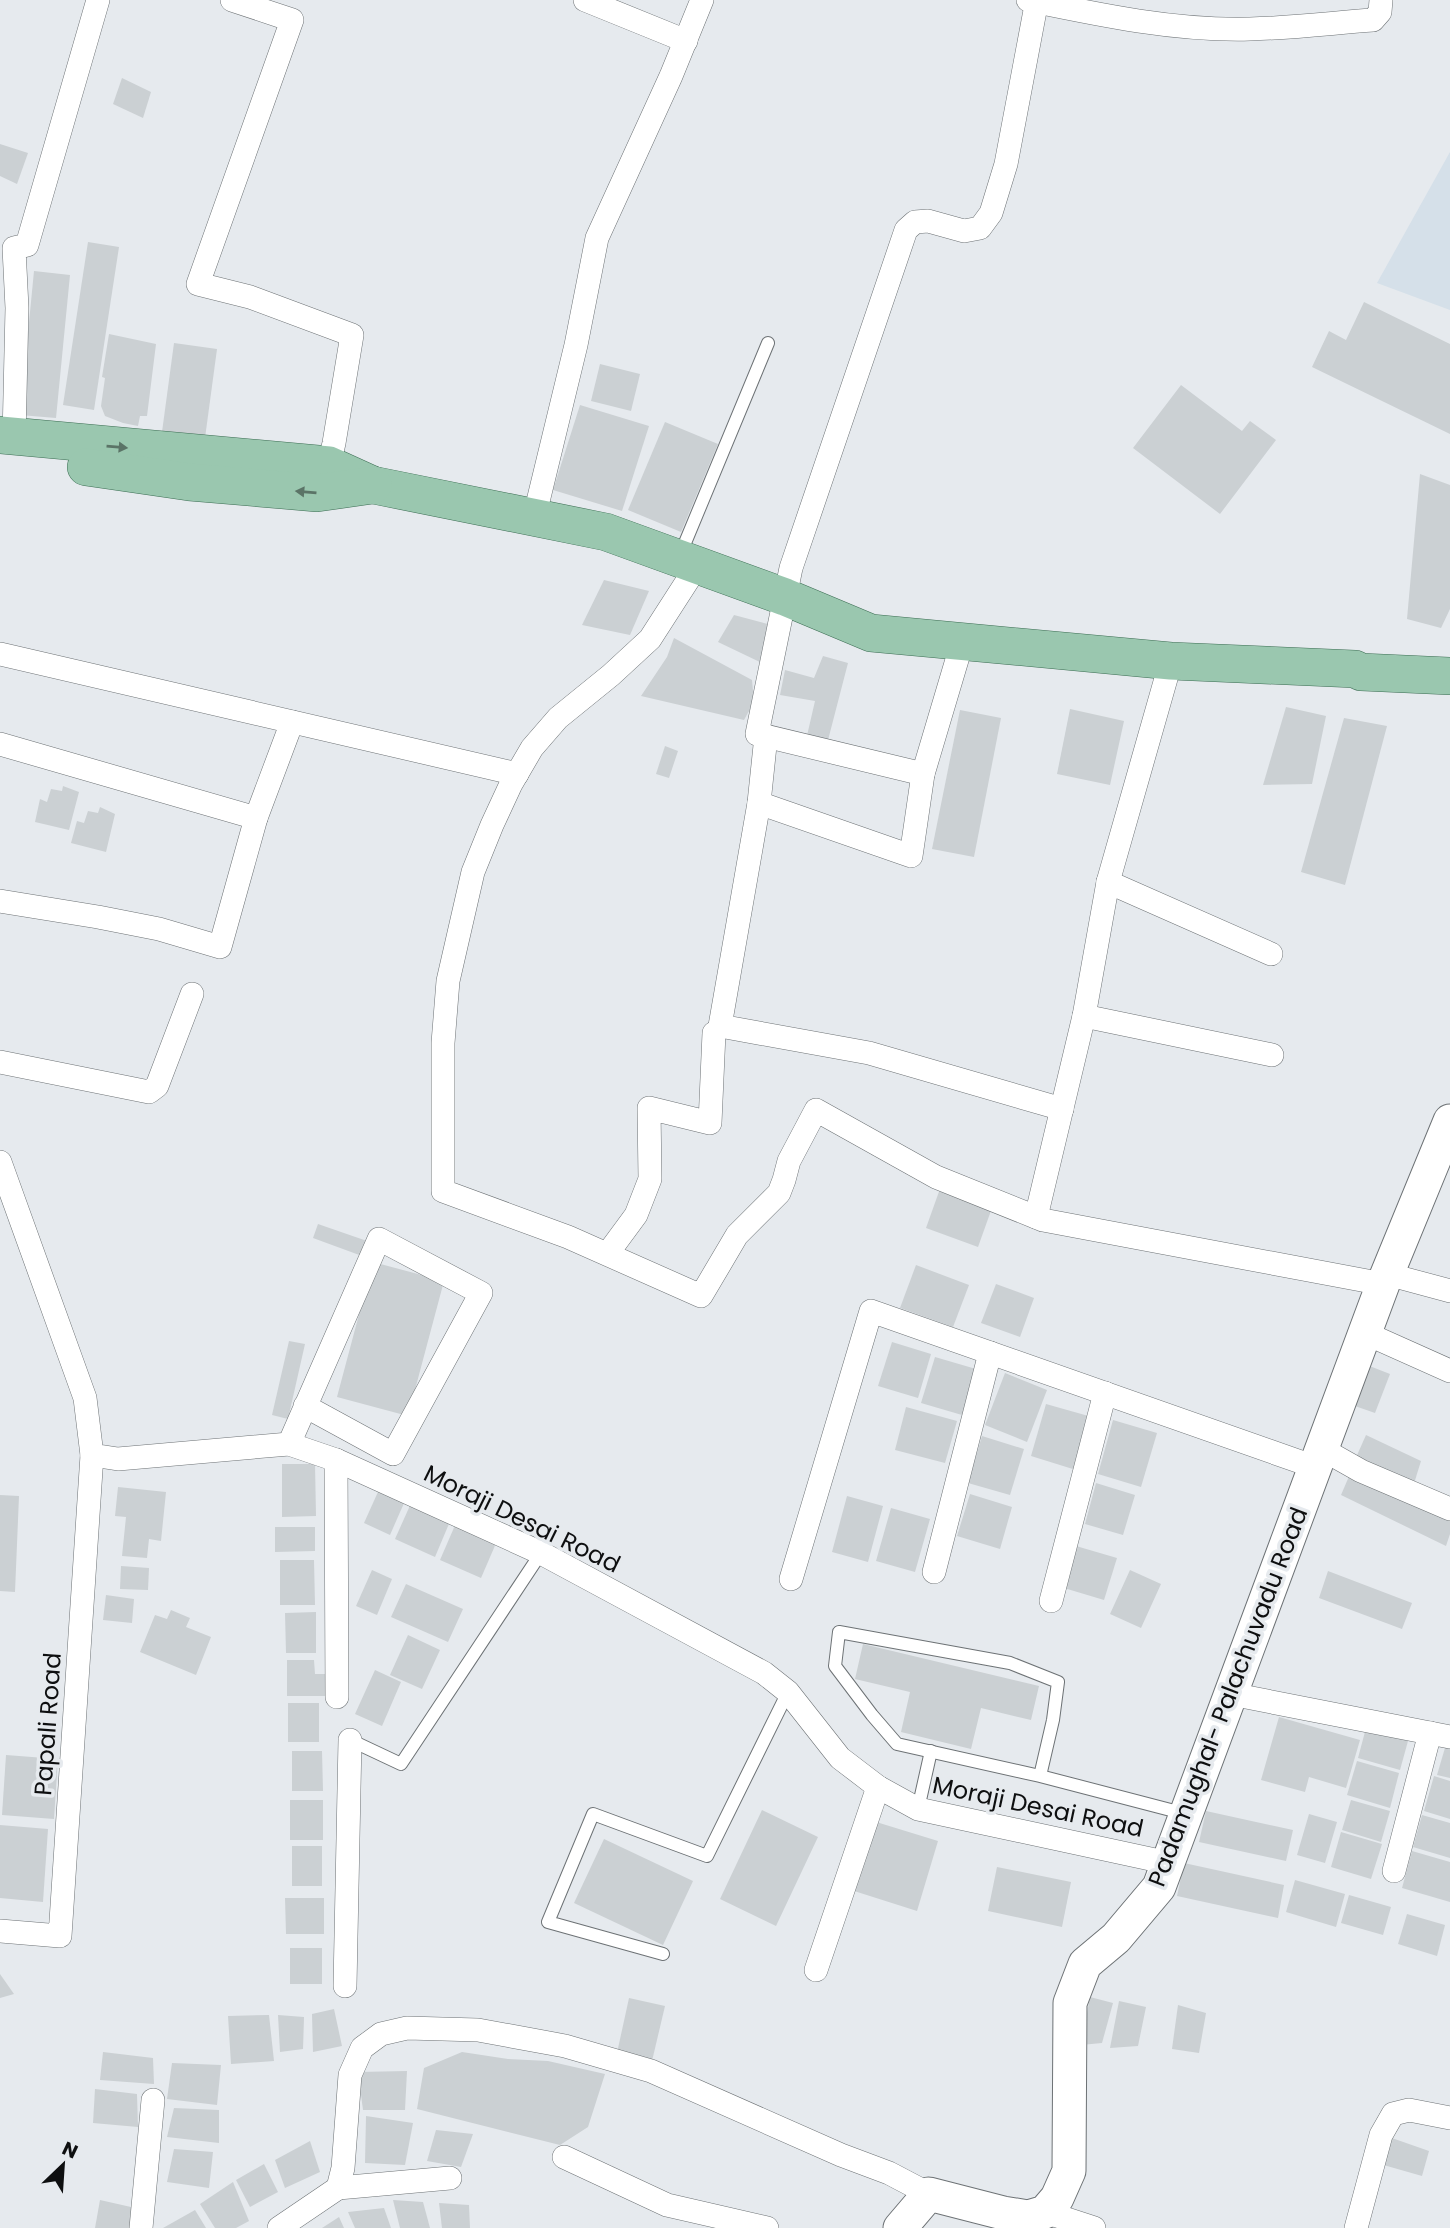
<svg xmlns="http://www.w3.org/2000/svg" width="1450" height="2228" font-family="Poppins,sans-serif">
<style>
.built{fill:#d5e0e9}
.building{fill:#cbd0d3}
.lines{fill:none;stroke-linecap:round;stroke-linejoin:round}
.lane-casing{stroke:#6d7275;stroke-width:14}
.street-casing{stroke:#6d7275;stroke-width:24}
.secondary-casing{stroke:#6d7275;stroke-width:35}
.primary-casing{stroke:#3d6e54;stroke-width:38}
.lane{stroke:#fff;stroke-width:12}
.street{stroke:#fff;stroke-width:23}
.secondary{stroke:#fff;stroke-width:33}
.primary{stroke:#9ac7af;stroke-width:37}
.oneway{fill:#5b7467}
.labels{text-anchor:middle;stroke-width:7;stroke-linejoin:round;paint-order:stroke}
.street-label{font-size:24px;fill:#0e0f10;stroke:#e6eaee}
</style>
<rect width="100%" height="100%" fill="#e6eaee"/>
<path class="built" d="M 1450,152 L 1450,310 L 1377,283 Z"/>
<g class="building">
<path d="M 122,78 L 151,92 L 143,118 L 113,104 Z"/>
<path d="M 0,144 L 28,153 L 17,184 L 0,176 Z"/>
<path d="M 88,242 L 119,247 L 94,410 L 63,405 Z"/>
<path d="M 34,271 L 70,275 L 56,418 L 20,415 Z"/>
<path d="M 1364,302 L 1450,344 L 1450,434 L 1312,367 L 1329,331 L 1346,340 Z"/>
<path d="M 109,334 L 156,344 L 147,416 L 140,416 L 138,426 L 123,423 L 105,416 L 101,406 L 105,378 L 102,377 Z"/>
<path d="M 174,343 L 217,349 L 205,438 L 162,432 Z"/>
<path d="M 600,364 L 640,374 L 631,411 L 591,401 Z"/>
<path d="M 1181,385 L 1242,431 L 1250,421 L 1276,440 L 1220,514 L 1133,448 Z"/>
<path d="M 580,405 L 649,426 L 622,511 L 553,490 Z"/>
<path d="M 665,422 L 718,444 L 681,532 L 628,510 Z"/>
<path d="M 1420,474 L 1450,485 L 1450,609 L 1441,628 L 1407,619 Z"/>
<path d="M 604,580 L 649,591 L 630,635 L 582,625 Z"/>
<path d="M 734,615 L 775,626 L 770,667 L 718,642 Z"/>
<path d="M 674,638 L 752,680 L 754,702 L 744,720 L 641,696 L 667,657 Z"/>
<path d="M 823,656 L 848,663 L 827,744 L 806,740 L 815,701 L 780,695 L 785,670 L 814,678 Z"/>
<path d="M 1286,707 L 1326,716 L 1312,784 L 1263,785 Z"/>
<path d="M 1070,709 L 1124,721 L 1110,785 L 1057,774 Z"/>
<path d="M 960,710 L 1001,718 L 974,857 L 932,849 Z"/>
<path d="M 1344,718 L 1387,726 L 1345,885 L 1301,872 Z"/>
<path d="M 665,746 L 678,751 L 669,778 L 656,774 Z"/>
<path d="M 63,786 L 79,792 L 69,830 L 35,822 L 40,799 L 47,802 L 51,789 L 62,791 Z"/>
<path d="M 100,807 L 115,814 L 106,852 L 71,843 L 77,821 L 84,823 L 88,811 L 98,813 Z"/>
<path d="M 941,1186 L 993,1205 L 978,1247 L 926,1228 Z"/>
<path d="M 318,1224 L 367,1241 L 362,1256 L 313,1238 Z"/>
<path d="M 373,1262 L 444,1281 L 408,1416 L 337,1397 Z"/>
<path d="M 916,1265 L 969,1285 L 953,1327 L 900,1308 Z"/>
<path d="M 996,1284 L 1034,1298 L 1020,1337 L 981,1323 Z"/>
<path d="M 289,1341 L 305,1344 L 288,1419 L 272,1415 Z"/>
<path d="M 892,1342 L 931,1354 L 918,1398 L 878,1386 Z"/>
<path d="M 935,1357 L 976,1369 L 962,1415 L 921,1403 Z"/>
<path d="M 1367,1365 L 1390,1374 L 1375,1413 L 1352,1405 Z"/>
<path d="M 1005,1373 L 1047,1390 L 1027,1442 L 985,1425 Z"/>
<path d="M 1046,1404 L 1092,1417 L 1076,1470 L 1031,1456 Z"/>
<path d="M 906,1407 L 957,1421 L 945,1463 L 895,1450 Z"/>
<path d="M 1113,1420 L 1157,1433 L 1141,1487 L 1098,1474 Z"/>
<path d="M 1366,1435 L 1421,1461 L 1412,1490 L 1354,1462 Z"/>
<path d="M 982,1436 L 1024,1449 L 1010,1495 L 968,1483 Z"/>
<path d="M 282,1464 L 315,1464 L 316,1516 L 282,1517 Z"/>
<path d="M 1350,1474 L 1450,1516 L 1450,1534 L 1446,1546 L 1341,1495 Z"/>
<path d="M 382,1483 L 408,1494 L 390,1535 L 364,1523 Z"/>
<path d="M 1096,1483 L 1135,1495 L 1123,1535 L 1085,1524 Z"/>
<path d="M 118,1487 L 166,1492 L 161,1541 L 149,1539 L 147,1558 L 122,1556 L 126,1517 L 115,1516 Z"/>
<path d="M 970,1494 L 1012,1507 L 1000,1549 L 957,1536 Z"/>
<path d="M 0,1495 L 19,1496 L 15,1592 L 0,1591 Z"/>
<path d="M 847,1496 L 883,1506 L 868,1562 L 832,1552 Z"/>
<path d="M 412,1501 L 451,1519 L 435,1557 L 395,1539 Z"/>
<path d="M 891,1508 L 930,1519 L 915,1572 L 876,1561 Z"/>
<path d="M 456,1523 L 497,1541 L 481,1578 L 440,1560 Z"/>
<path d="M 275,1527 L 315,1527 L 315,1551 L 275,1552 Z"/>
<path d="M 1076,1546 L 1117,1558 L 1104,1600 L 1064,1588 Z"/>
<path d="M 280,1560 L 314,1560 L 315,1605 L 280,1605 Z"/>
<path d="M 121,1566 L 149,1568 L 148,1590 L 120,1589 Z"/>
<path d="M 372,1570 L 392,1579 L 377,1615 L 356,1606 Z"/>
<path d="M 1130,1570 L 1161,1584 L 1141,1628 L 1110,1614 Z"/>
<path d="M 1328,1571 L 1412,1603 L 1402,1629 L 1319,1598 Z"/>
<path d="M 406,1584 L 463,1609 L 448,1642 L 391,1617 Z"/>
<path d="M 106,1595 L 134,1599 L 132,1623 L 103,1620 Z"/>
<path d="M 171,1610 L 190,1618 L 186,1627 L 211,1637 L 196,1675 L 140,1652 L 155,1615 L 167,1619 Z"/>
<path d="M 316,1612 L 316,1653 L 286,1653 L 285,1613 Z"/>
<path d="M 408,1635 L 440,1650 L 422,1689 L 390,1675 Z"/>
<path d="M 863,1644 L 1039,1686 L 1031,1720 L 981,1708 L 971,1749 L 901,1732 L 910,1692 L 855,1679 Z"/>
<path d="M 287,1660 L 314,1660 L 315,1674 L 325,1674 L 325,1696 L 287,1696 Z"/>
<path d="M 375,1670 L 401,1682 L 382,1726 L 355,1714 Z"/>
<rect x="288" y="1703" width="31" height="39"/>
<path d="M 1279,1717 L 1360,1740 L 1346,1788 L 1309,1777 L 1305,1792 L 1261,1780 Z"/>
<path d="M 1366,1728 L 1408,1741 L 1400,1770 L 1358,1758 Z"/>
<path d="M 1447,1741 L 1450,1741 L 1450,1778 L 1437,1775 Z"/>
<path d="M 292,1751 L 322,1751 L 323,1791 L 292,1791 Z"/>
<path d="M 6,1755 L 58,1759 L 54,1819 L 2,1815 Z"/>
<path d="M 1357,1761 L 1399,1773 L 1390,1808 L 1347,1795 Z"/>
<path d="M 1434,1776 L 1450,1781 L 1450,1819 L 1424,1811 Z"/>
<rect x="290" y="1800" width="33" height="40"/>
<path d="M 1351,1800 L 1390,1811 L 1381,1842 L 1342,1830 Z"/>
<path d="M 762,1810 L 818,1837 L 776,1926 L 720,1899 Z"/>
<path d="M 1206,1811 L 1293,1830 L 1286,1861 L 1199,1842 Z"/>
<path d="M 1309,1814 L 1337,1822 L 1325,1863 L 1297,1855 Z"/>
<path d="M 1422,1815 L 1450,1823 L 1450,1858 L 1413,1847 Z"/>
<path d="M 873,1821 L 938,1841 L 917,1911 L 851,1890 Z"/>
<path d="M 0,1825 L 48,1829 L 43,1902 L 0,1898 Z"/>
<path d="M 1341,1832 L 1382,1844 L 1371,1879 L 1331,1867 Z"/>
<path d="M 604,1839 L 693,1881 L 663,1945 L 574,1903 Z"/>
<rect x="292" y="1846" width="30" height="40"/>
<path d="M 1412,1851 L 1450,1862 L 1450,1902 L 1402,1888 Z"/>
<path d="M 1184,1863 L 1284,1885 L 1278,1918 L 1177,1896 Z"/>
<path d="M 997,1867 L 1071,1882 L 1062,1927 L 988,1911 Z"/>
<path d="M 1295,1880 L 1345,1894 L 1336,1927 L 1286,1912 Z"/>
<path d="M 1349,1895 L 1391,1907 L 1383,1935 L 1341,1923 Z"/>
<path d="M 285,1898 L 324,1898 L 324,1934 L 286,1934 Z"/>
<path d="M 1407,1914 L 1445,1925 L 1437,1956 L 1398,1944 Z"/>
<rect x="290" y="1948" width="32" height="36"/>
<path d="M 0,1974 L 14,1994 L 0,1998 Z"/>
<path d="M 1090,1997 L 1113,2003 L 1102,2043 L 1081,2045 Z"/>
<path d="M 629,1998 L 665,2006 L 652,2061 L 617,2053 Z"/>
<path d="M 1119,2001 L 1146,2007 L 1138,2046 L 1110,2048 Z"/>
<path d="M 1178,2005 L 1206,2013 L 1199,2053 L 1172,2049 Z"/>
<path d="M 334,2009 L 342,2046 L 313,2052 L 312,2014 Z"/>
<path d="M 269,2015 L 274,2061 L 231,2064 L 228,2016 Z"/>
<path d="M 278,2015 L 304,2017 L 303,2049 L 280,2052 Z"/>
<path d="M 103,2052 L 153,2058 L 154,2084 L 100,2080 Z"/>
<path d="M 462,2052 L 508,2059 L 548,2061 L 605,2074 L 588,2127 L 560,2145 L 417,2109 L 424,2068 Z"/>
<path d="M 172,2063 L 221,2065 L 217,2105 L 167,2099 Z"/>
<path d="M 407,2071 L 405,2110 L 363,2110 L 358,2072 Z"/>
<path d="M 95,2089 L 137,2094 L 138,2127 L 93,2123 Z"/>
<path d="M 174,2108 L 219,2110 L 219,2143 L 167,2137 Z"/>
<path d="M 366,2116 L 413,2123 L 405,2165 L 365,2163 Z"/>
<path d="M 436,2130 L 473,2134 L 461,2167 L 427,2161 Z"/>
<path d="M 1389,2137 L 1429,2151 L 1422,2176 L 1380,2164 Z"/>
<path d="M 310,2141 L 320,2172 L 285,2188 L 275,2160 Z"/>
<path d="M 174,2149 L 213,2152 L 209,2188 L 167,2182 Z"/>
<path d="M 264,2164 L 278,2192 L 250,2207 L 236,2180 Z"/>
<path d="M 233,2182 L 249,2221 L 236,2228 L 215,2228 L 200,2204 Z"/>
<path d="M 100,2200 L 131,2207 L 131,2228 L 95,2228 Z"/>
<path d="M 393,2200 L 423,2202 L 430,2228 L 400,2228 Z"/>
<path d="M 439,2203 L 469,2205 L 470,2228 L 442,2228 Z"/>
<path d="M 384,2208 L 391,2228 L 355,2228 L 348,2212 Z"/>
<path d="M 195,2210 L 206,2228 L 163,2228 Z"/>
<path d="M 339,2217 L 344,2228 L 322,2228 Z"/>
</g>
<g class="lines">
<g class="lane-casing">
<g id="lane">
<path d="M 680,555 L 768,343"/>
<path d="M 350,1740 L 401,1764 L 541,1553"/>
<path d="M 1040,1776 L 897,1744 L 872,1715 L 835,1666 L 839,1632 L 1010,1663 L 1058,1682 L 1053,1720 L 1040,1776 L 1186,1814"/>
<path d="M 918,1809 L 931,1751"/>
<path d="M 663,1954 L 548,1922 L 593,1814 L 707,1856 L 788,1692"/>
</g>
</g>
<g class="street-casing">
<g id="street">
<path d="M 232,0 L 292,20 L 198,284 L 250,297 L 352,335 L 334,443 L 329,465"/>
<path d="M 585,0 L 686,41"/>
<path d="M 1028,0 C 1100,15 1176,31 1250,29 C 1291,28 1332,23 1373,20 L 1380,12 L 1381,0"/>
<path d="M 14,438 L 17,308 L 14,248 L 27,245 L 98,0"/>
<path d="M 534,518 L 576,345 L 597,238 L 671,76 L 702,0"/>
<path d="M 697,566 L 650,639 L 611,675 L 558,718 L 532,748 L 511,784 L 492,825 L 473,872 L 448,981 L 443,1043 L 443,1191 L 568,1237 L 701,1296 L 737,1235 L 779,1193 L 784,1180 L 789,1161 L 816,1110 L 936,1177 L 1043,1220 L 1383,1284"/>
<path d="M 962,643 L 923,774 L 911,856 L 759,803 L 720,1026 L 869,1053 L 1062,1109"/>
<path d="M 0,654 L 517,774"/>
<path d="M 0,744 L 256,818 L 292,722"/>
<path d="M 923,774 L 757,734 L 791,568 L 906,230 L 915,222 L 928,221 L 964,231 L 980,228 L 991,213 L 1006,164 L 1037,0"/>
<path d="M 759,803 L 766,736"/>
<path d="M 1108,882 L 1271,954"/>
<path d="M 0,901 L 98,917 L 159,929 L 220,947 L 256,818"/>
<path d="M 1084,1016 L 1272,1055"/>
<path d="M 0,1062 L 149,1092 L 157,1086 L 192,994"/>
<path d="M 0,1162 L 85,1398 L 92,1455 L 118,1459 L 289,1444 L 336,1460 L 541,1553 L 764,1673 L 788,1692 L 840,1758 L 878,1787 L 918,1809 L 1169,1863"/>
<path d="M 1036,1217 L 1084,1016 L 1108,882 L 1171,661"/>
<path d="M 608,1253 L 636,1215 L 650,1179 L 649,1108 L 710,1123 L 714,1033"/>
<path d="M 1387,1274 L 1450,1291"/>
<path d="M 1365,1333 L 1450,1371"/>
<path d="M 289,1444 L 379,1239 L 481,1293 L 393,1454 L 305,1406"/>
<path d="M 1322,1449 L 1361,1471 L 1450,1509"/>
<path d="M 336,1460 L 337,1697"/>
<path d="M 934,1572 L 990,1353"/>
<path d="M 791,1579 L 871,1311 L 1315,1467"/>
<path d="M 1051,1601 L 1105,1393"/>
<path d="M 1231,1694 L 1450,1737"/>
<path d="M 1394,1871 L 1430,1733"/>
<path d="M 0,1931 L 60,1936 L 92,1455"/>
<path d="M 816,1970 L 878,1787"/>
<path d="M 345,1986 L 350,1740"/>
<path d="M 564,2157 L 667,2205 L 767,2228"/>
<path d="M 338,2188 L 450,2178"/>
<path d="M 1045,2212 L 1094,2228"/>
<path d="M 141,2228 L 153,2100"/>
<path d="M 279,2228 L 338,2188 L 343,2168 L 350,2075 L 362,2048 L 381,2034 L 407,2028 L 478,2030 L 565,2046 L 651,2071 L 841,2155 L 889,2173 L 929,2194"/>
<path d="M 1356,2228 L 1381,2135 L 1393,2114 L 1409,2110 L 1450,2118"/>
</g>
</g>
<g class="secondary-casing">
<path id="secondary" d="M 900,2228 L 929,2194 L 1003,2213 L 1028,2217 L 1045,2212 L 1057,2198 L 1069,2171 L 1070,2003 L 1085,1964 L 1116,1938 L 1159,1887 L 1383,1284 L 1450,1121"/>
</g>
<g class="primary-casing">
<g id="primary">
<path d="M 0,435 L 329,465 L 373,485 L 606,532 L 785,597 L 871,633 L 1171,661 L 1355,669 L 1361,672 L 1450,676"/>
<path d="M 86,467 L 189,482 L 317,493 L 373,485"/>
</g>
</g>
<use href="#lane" class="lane"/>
<use href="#street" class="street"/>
<use href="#secondary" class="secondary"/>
<use href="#primary" class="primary"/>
</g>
<defs><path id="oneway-solid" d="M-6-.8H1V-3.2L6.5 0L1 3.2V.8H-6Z" transform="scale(1.75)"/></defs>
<g class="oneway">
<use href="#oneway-solid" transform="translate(117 447) rotate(5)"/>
<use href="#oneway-solid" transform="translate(306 492) rotate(-175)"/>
</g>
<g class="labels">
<g class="street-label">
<text transform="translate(522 1519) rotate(26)" y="8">Moraji Desai Road</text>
<text transform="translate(1228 1697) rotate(-69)" y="8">Padamughal- Palachuvadu Road</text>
<text transform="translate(48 1724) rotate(-86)" y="8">Papali Road</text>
<text transform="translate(1038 1807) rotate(12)" y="8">Moraji Desai Road</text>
</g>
</g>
<g transform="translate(63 2165) rotate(25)" stroke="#e6eaee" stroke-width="5" paint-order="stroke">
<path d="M0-5L12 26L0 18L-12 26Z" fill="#0e0f10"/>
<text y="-10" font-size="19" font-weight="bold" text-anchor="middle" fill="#0e0f10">N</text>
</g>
</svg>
